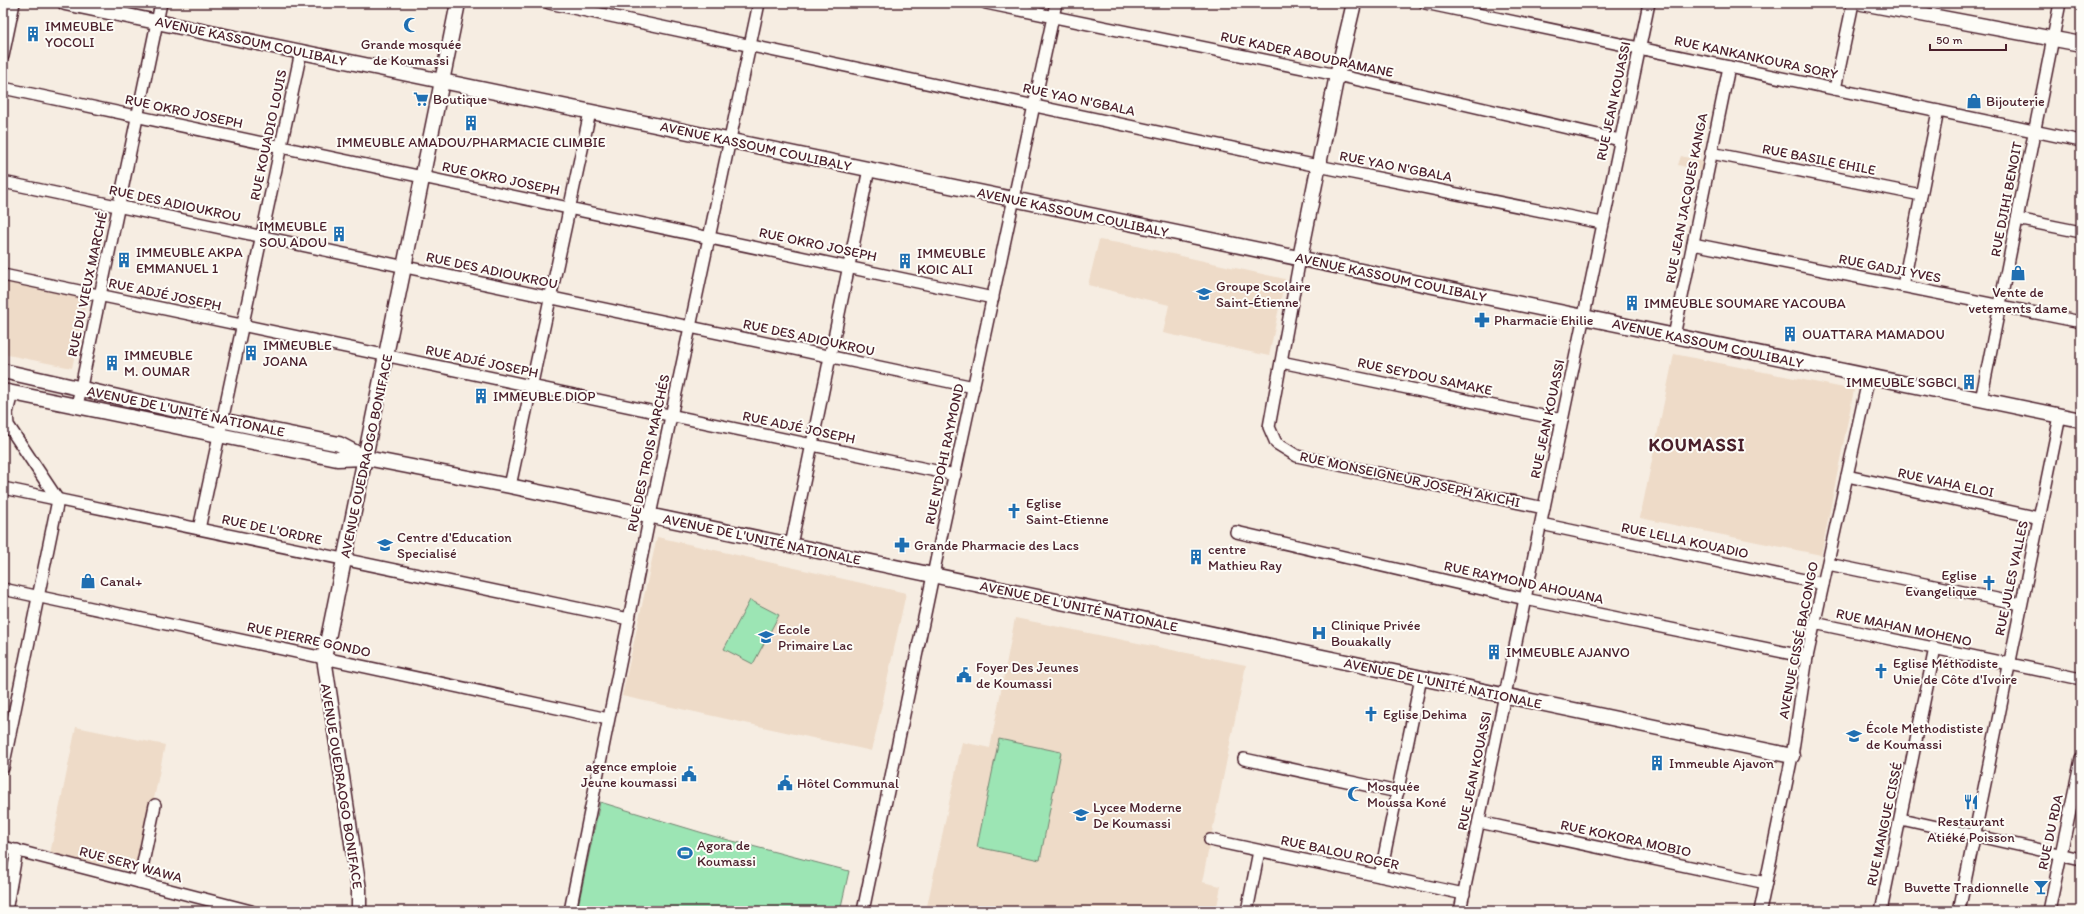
<svg xmlns="http://www.w3.org/2000/svg" width="2084" height="914" font-family="Itim,sans-serif">
<style>
.built{fill:#eedbc8}
.green{fill:#9ce5b4;stroke:#738270}
.lines{fill:none;stroke-linecap:round;stroke-linejoin:round}
.minor-casing{stroke:#4a1f2b;stroke-width:14}
.tertiary-casing{stroke:#4a1f2b;stroke-width:17}
.minor{stroke:#fdfcf7;stroke-width:11}
.tertiary{stroke:#fdfcf7;stroke-width:14}
.labels{text-anchor:middle;stroke-width:4;stroke-linejoin:round;paint-order:stroke}
.poi-label{font-size:14px;fill:#4a1f2b;stroke:#fdfcf7;text-anchor:start}
.street-label{font-size:14px;fill:#4a1f2b;stroke:#fdfcf7}
.district-label{font-size:18px;font-weight:bold;letter-spacing:1px;fill:#4a1f2b;stroke:#fdfcf7}
</style>
<rect width="100%" height="100%" fill="#f6ede2"/>
<filter id="ink" filterUnits="userSpaceOnUse"><feTurbulence type="fractalNoise" baseFrequency=".025" numOctaves="2"/><feDisplacementMap in="SourceGraphic" scale="8" xChannelSelector="R" yChannelSelector="G"/><feConvolveMatrix kernelMatrix="1 2 1 2 8 2 1 2 1" color-interpolation-filters="sRGB"/></filter>
<g filter="url(#ink)">
<g class="built">
<path d="M 1681,156 L 1708,163 L 1706,172 L 1678,165 Z"/>
<path d="M 1099,240 L 1118,243 L 1118,242 L 1285,279 L 1269,356 L 1163,333 L 1169,305 L 1088,285 Z"/>
<path d="M 3,279 L 87,297 L 72,368 L 3,354 Z"/>
<path d="M 1674,354 L 1854,390 L 1821,555 L 1640,518 Z"/>
<path d="M 657,537 L 906,593 L 872,751 L 622,696 Z"/>
<path d="M 1015,618 L 1246,665 L 1202,882 L 1221,886 L 1216,911 L 926,911 L 962,742 L 990,748 Z"/>
<path d="M 76,727 L 165,745 L 139,872 L 50,854 Z"/>
</g>
<g class="green">
<path d="M 750,600 L 779,615 L 753,664 L 724,649 Z"/>
<path d="M 999,739 L 1061,752 L 1040,860 L 977,847 Z"/>
<path d="M 600,802 L 713,836 L 849,871 L 840,911 L 577,911 Z"/>
</g>
<g class="lines">
<g class="minor-casing">
<g id="minor">
<path d="M 549,3 L 1318,166 L 1602,223"/>
<path d="M 986,3 L 1337,75 L 1620,140"/>
<path d="M 1425,3 L 2081,141"/>
<path d="M 3,56 L 14,3"/>
<path d="M 3,88 L 993,298"/>
<path d="M 1835,89 L 1853,3"/>
<path d="M 1711,153 L 1921,195"/>
<path d="M 3,182 L 974,387"/>
<path d="M 2017,219 L 2081,232"/>
<path d="M 1693,244 L 2081,322"/>
<path d="M 1300,258 L 1269,427 L 1276,443 L 1297,456 L 1544,508"/>
<path d="M 3,275 L 955,475"/>
<path d="M 1903,286 L 1938,111"/>
<path d="M 1674,336 L 1729,67"/>
<path d="M 1281,362 L 1562,420"/>
<path d="M 1981,400 L 2060,3"/>
<path d="M 77,406 L 161,3"/>
<path d="M 1847,476 L 2039,518"/>
<path d="M 510,486 L 590,112"/>
<path d="M 3,488 L 629,619"/>
<path d="M 1541,524 L 1823,584"/>
<path d="M 199,529 L 301,52"/>
<path d="M 1236,532 L 1525,599 L 1807,657"/>
<path d="M 791,545 L 869,169"/>
<path d="M 1828,564 L 2021,604"/>
<path d="M 3,589 L 608,719"/>
<path d="M 1814,623 L 2081,679"/>
<path d="M 1244,759 L 1398,792"/>
<path d="M 3,768 L 58,500 L 8,425 L 7,413 L 12,393"/>
<path d="M 1901,819 L 2081,859"/>
<path d="M 1479,822 L 1766,883"/>
<path d="M 1210,840 L 1464,894"/>
<path d="M 3,847 L 251,911"/>
<path d="M 1380,876 L 1421,678"/>
<path d="M 139,882 L 155,805"/>
<path d="M 6,911 L 17,850"/>
<path d="M 570,911 L 650,515 L 759,3"/>
<path d="M 863,911 L 937,556 L 1056,3"/>
<path d="M 1247,911 L 1259,851"/>
<path d="M 1460,911 L 1649,3"/>
<path d="M 1760,911 L 1792,756 L 1807,657 L 1869,376"/>
<path d="M 1881,911 L 1935,648"/>
<path d="M 1959,911 L 2060,416"/>
<path d="M 2049,911 L 2081,759"/>
</g>
</g>
<g class="tertiary-casing">
<g id="tertiary">
<path d="M 65,3 L 2081,420"/>
<path d="M 1862,3 L 2081,44"/>
<path d="M 1300,258 L 1337,75 L 1354,3"/>
<path d="M 3,371 L 220,420 L 339,444 L 366,458"/>
<path d="M 3,391 L 337,459 L 366,458 L 510,486 L 1792,756"/>
<path d="M 359,911 L 359,889 L 324,658 L 458,3"/>
</g>
</g>
<use href="#minor" class="minor"/>
<use href="#tertiary" class="tertiary"/>
</g>
</g>
<defs>
<g id="mosque-bare" transform="scale(1.2)"><path d="M3.5-4.9A6 6 0 1 0 3.5 4.9A5 5 0 1 1 3.5-4.9Z" fill="#1f6fb2" stroke="#fdfcf7" stroke-width="2.5" paint-order="stroke"/></g>
<g id="building-bare" transform="scale(1.2)"><path d="M-4-6H4V6H1V3H-1V6H-4ZM-2.5-4.3h1.7v1.8h-1.7ZM.8-4.3h1.7v1.8H.8ZM-2.5-1h1.7V.8h-1.7ZM.8-1h1.7V.8H.8Z" fill="#1f6fb2" stroke="#fdfcf7" stroke-width="2.5" paint-order="stroke"/></g>
<g id="supermarket-bare" transform="scale(1.2)"><path d="M-6-5.5h2.5l.6 2H6L4.5 2H-2.5L-4.4-4H-6ZM-1.5 3.2a1.3 1.3 0 1 0 .1 0ZM3 3.2a1.3 1.3 0 1 0 .1 0Z" fill="#1f6fb2" stroke="#fdfcf7" stroke-width="2.5" paint-order="stroke"/></g>
<g id="shop-bare" transform="scale(1.2)"><path d="M-5-2.5h2.3a2.7 3.5 0 0 1 5.4 0H5L5.5 6h-11ZM-1.5-2.5h3a1.5 2.3 0 0 0-3 0Z" fill="#1f6fb2" stroke="#fdfcf7" stroke-width="2.5" paint-order="stroke"/></g>
<g id="school-bare" transform="scale(1.2)"><path d="M0-5L7-2L0 1L-7-2ZM-4 1L0 2.5L4 1V4Q0 6-4 4Z" fill="#1f6fb2" stroke="#fdfcf7" stroke-width="2.5" paint-order="stroke"/></g>
<g id="pharmacy-bare" transform="scale(1.2)"><path d="M-2-6h4v4h4v4h-4v4h-4v-4h-4v-4h4Z" fill="#1f6fb2" stroke="#fdfcf7" stroke-width="2.5" paint-order="stroke"/></g>
<g id="church-bare" transform="scale(1.2)"><path d="M-1.2-6h2.4v3.5h3.3v2.4h-3.3V6h-2.4V-.1h-3.3v-2.4h3.3Z" fill="#1f6fb2" stroke="#fdfcf7" stroke-width="2.5" paint-order="stroke"/></g>
<g id="hospital-bare" transform="scale(1.2)"><path d="M-5-5h3v3.5h4V-5h3V5h-3V1.5h-4V5h-3Z" fill="#1f6fb2" stroke="#fdfcf7" stroke-width="2.5" paint-order="stroke"/></g>
<g id="civic-bare" transform="scale(1.2)"><path d="M-.6-6.5H3V-4.5H.6V-3L4-1V1h2V6H-6V1h2V-1L-.6-3ZM-1.2 2.5V6h2.4V2.5Z" fill="#1f6fb2" stroke="#fdfcf7" stroke-width="2.5" paint-order="stroke"/></g>
<g id="university-bare" transform="scale(1.2)"><path d="M0-5L7-2L0 1L-7-2ZM-4 1L0 2.5L4 1V4Q0 6-4 4Z" fill="#1f6fb2" stroke="#fdfcf7" stroke-width="2.5" paint-order="stroke"/></g>
<g id="restaurant-bare" transform="scale(1.2)"><path d="M-5-6h1v4h1v-4h1v4h1v-4h1v5L-1.5 .5V6h-2V.5L-5-1ZM5-6V6H3V1.5H1.5Q1.5-4 5-6Z" fill="#1f6fb2" stroke="#fdfcf7" stroke-width="2.5" paint-order="stroke"/></g>
<g id="stadium-bare" transform="scale(1.2)"><path d="M0-5a6.5 5 0 1 0 0 10a6.5 5 0 1 0 0-10ZM-3.5-1.8h7v3.6h-7Z" fill="#1f6fb2" stroke="#fdfcf7" stroke-width="2.5" paint-order="stroke"/></g>
<g id="bar-bare" transform="scale(1.2)"><path d="M-6-5H6L.8 .8V4.5H3.5V6h-7V4.5H-.8V.8Z" fill="#1f6fb2" stroke="#fdfcf7" stroke-width="2.5" paint-order="stroke"/></g>
</defs>
<g fill-rule="evenodd">
<use href="#mosque-bare" x="411" y="25"/>
<use href="#building-bare" x="33" y="34"/>
<use href="#supermarket-bare" x="421" y="99"/>
<use href="#shop-bare" x="1974" y="101"/>
<use href="#building-bare" x="471" y="123"/>
<use href="#building-bare" x="339" y="234"/>
<use href="#building-bare" x="124" y="260"/>
<use href="#building-bare" x="905" y="261"/>
<use href="#shop-bare" x="2018" y="273"/>
<use href="#school-bare" x="1204" y="294"/>
<use href="#building-bare" x="1632" y="303"/>
<use href="#pharmacy-bare" x="1482" y="320"/>
<use href="#building-bare" x="1790" y="334"/>
<use href="#building-bare" x="251" y="353"/>
<use href="#building-bare" x="112" y="363"/>
<use href="#building-bare" x="1969" y="382"/>
<use href="#building-bare" x="481" y="396"/>
<use href="#church-bare" x="1014" y="511"/>
<use href="#school-bare" x="385" y="545"/>
<use href="#pharmacy-bare" x="902" y="545"/>
<use href="#building-bare" x="1196" y="557"/>
<use href="#shop-bare" x="88" y="581"/>
<use href="#church-bare" x="1989" y="583"/>
<use href="#hospital-bare" x="1319" y="633"/>
<use href="#school-bare" x="766" y="637"/>
<use href="#building-bare" x="1494" y="652"/>
<use href="#church-bare" x="1881" y="671"/>
<use href="#civic-bare" x="964" y="675"/>
<use href="#church-bare" x="1371" y="714"/>
<use href="#university-bare" x="1854" y="736"/>
<use href="#building-bare" x="1657" y="763"/>
<use href="#civic-bare" x="689" y="774"/>
<use href="#civic-bare" x="785" y="783"/>
<use href="#mosque-bare" x="1355" y="794"/>
<use href="#restaurant-bare" x="1971" y="802"/>
<use href="#school-bare" x="1081" y="815"/>
<use href="#stadium-bare" x="685" y="853"/>
<use href="#bar-bare" x="2041" y="887"/>
</g>
<g class="labels">
<g class="poi-label">
<text x="45" y="31">IMMEUBLE<tspan x="45" dy="16">YOCOLI</tspan></text>
<text x="411" y="49" text-anchor="middle">Grande mosquée<tspan x="411" dy="16">de Koumassi</tspan></text>
<text x="433" y="104">Boutique</text>
<text x="1986" y="106">Bijouterie</text>
<text x="471" y="147" text-anchor="middle">IMMEUBLE AMADOU/PHARMACIE CLIMBIE</text>
<text x="327" y="231" text-anchor="end">IMMEUBLE<tspan x="327" dy="16">SOU ADOU</tspan></text>
<text x="136" y="257">IMMEUBLE AKPA<tspan x="136" dy="16">EMMANUEL 1</tspan></text>
<text x="917" y="258">IMMEUBLE<tspan x="917" dy="16">KOIC ALI</tspan></text>
<text x="1216" y="291">Groupe Scolaire<tspan x="1216" dy="16">Saint-Étienne</tspan></text>
<text x="2018" y="297" text-anchor="middle">Vente de<tspan x="2018" dy="16">vetements dame</tspan></text>
<text x="1644" y="308">IMMEUBLE SOUMARE YACOUBA</text>
<text x="1494" y="325">Pharmacie Ehilie</text>
<text x="1802" y="339">OUATTARA MAMADOU</text>
<text x="263" y="350">IMMEUBLE<tspan x="263" dy="16">JOANA</tspan></text>
<text x="124" y="360">IMMEUBLE<tspan x="124" dy="16">M. OUMAR</tspan></text>
<text x="1957" y="387" text-anchor="end">IMMEUBLE SGBCI</text>
<text x="493" y="401">IMMEUBLE DIOP</text>
<text x="1026" y="508">Eglise<tspan x="1026" dy="16">Saint-Etienne</tspan></text>
<text x="397" y="542">Centre d'Education<tspan x="397" dy="16">Specialisé</tspan></text>
<text x="914" y="550">Grande Pharmacie des Lacs</text>
<text x="1208" y="554">centre<tspan x="1208" dy="16">Mathieu Ray</tspan></text>
<text x="1977" y="580" text-anchor="end">Eglise<tspan x="1977" dy="16">Evangelique</tspan></text>
<text x="100" y="586">Canal+</text>
<text x="1331" y="630">Clinique Privée<tspan x="1331" dy="16">Bouakally</tspan></text>
<text x="778" y="634">Ecole<tspan x="778" dy="16">Primaire Lac</tspan></text>
<text x="1506" y="657">IMMEUBLE AJANVO</text>
<text x="1893" y="668">Eglise Méthodiste<tspan x="1893" dy="16">Unie de Côte d'Ivoire</tspan></text>
<text x="976" y="672">Foyer Des Jeunes<tspan x="976" dy="16">de Koumassi</tspan></text>
<text x="1383" y="719">Eglise Dehima</text>
<text x="1866" y="733">École Methodististe<tspan x="1866" dy="16">de Koumassi</tspan></text>
<text x="1669" y="768">Immeuble Ajavon</text>
<text x="677" y="771" text-anchor="end">agence emploie<tspan x="677" dy="16">Jeune koumassi</tspan></text>
<text x="797" y="788">Hôtel Communal</text>
<text x="1367" y="791">Mosquée<tspan x="1367" dy="16">Moussa Koné</tspan></text>
<text x="1093" y="812">Lycee Moderne<tspan x="1093" dy="16">De Koumassi</tspan></text>
<text x="1971" y="826" text-anchor="middle">Restaurant<tspan x="1971" dy="16">Atiéké Poisson</tspan></text>
<text x="697" y="850">Agora de<tspan x="697" dy="16">Koumassi</tspan></text>
<text x="2029" y="892" text-anchor="end">Buvette Tradionnelle</text>
</g>
<g class="street-label">
<text transform="translate(251 41) rotate(12)" y="5">AVENUE KASSOUM COULIBALY</text>
<text transform="translate(1307 54) rotate(12)" y="5">RUE KADER ABOUDRAMANE</text>
<text transform="translate(1756 57) rotate(12)" y="5">RUE KANKANKOURA SORY</text>
<text transform="translate(1079 99) rotate(12)" y="5">RUE YAO N'GBALA</text>
<text transform="translate(1613 101) rotate(-78)" y="5">RUE JEAN KOUASSI</text>
<text transform="translate(184 111) rotate(12)" y="5">RUE OKRO JOSEPH</text>
<text transform="translate(268 135) rotate(-78)" y="5">RUE KOUADIO LOUIS</text>
<text transform="translate(756 146) rotate(12)" y="5">AVENUE KASSOUM COULIBALY</text>
<text transform="translate(1819 159) rotate(11)" y="5">RUE BASILE EHILE</text>
<text transform="translate(1396 166) rotate(11)" y="5">RUE YAO N'GBALA</text>
<text transform="translate(501 178) rotate(12)" y="5">RUE OKRO JOSEPH</text>
<text transform="translate(1686 198) rotate(-79)" y="5">RUE JEAN JACQUES KANGA</text>
<text transform="translate(2006 199) rotate(-79)" y="5">RUE DJIHI BENOIT</text>
<text transform="translate(175 203) rotate(12)" y="5">RUE DES ADIOUKROU</text>
<text transform="translate(1073 212) rotate(12)" y="5">AVENUE KASSOUM COULIBALY</text>
<text transform="translate(818 244) rotate(12)" y="5">RUE OKRO JOSEPH</text>
<text transform="translate(1890 268) rotate(11)" y="5">RUE GADJI YVES</text>
<text transform="translate(492 270) rotate(12)" y="5">RUE DES ADIOUKROU</text>
<text transform="translate(1391 277) rotate(12)" y="5">AVENUE KASSOUM COULIBALY</text>
<text transform="translate(87 284) rotate(-78)" y="5">RUE DU VIEUX MARCHÉ</text>
<text transform="translate(165 294) rotate(12)" y="5">RUE ADJÉ JOSEPH</text>
<text transform="translate(809 337) rotate(12)" y="5">RUE DES ADIOUKROU</text>
<text transform="translate(1708 343) rotate(12)" y="5">AVENUE KASSOUM COULIBALY</text>
<text transform="translate(482 361) rotate(12)" y="5">RUE ADJÉ JOSEPH</text>
<text transform="translate(1425 376) rotate(12)" y="5">RUE SEYDOU SAMAKE</text>
<text transform="translate(186 411) rotate(12)" y="5">AVENUE DE L'UNITÉ NATIONALE</text>
<text transform="translate(1547 419) rotate(-78)" y="5">RUE JEAN KOUASSI</text>
<text transform="translate(799 427) rotate(12)" y="5">RUE ADJÉ JOSEPH</text>
<text transform="translate(648 453) rotate(-78)" y="5">RUE DES TROIS MARCHÉS</text>
<text transform="translate(944 454) rotate(-78)" y="5">RUE N'DOHI RAYMOND</text>
<text transform="translate(366 456) rotate(-78)" y="5">AVENUE OUEDRAOGO BONIFACE</text>
<text transform="translate(1410 479) rotate(12)" y="5">RUE MONSEIGNEUR JOSEPH AKICHI</text>
<text transform="translate(1946 482) rotate(12)" y="5">RUE VAHA ELOI</text>
<text transform="translate(272 529) rotate(12)" y="5">RUE DE L'ORDRE</text>
<text transform="translate(762 539) rotate(12)" y="5">AVENUE DE L'UNITÉ NATIONALE</text>
<text transform="translate(1685 540) rotate(12)" y="5">RUE LELLA KOUADIO</text>
<text transform="translate(2011 578) rotate(-78)" y="5">RUE JULES VALLES</text>
<text transform="translate(1524 582) rotate(12)" y="5">RUE RAYMOND AHOUANA</text>
<text transform="translate(1079 606) rotate(12)" y="5">AVENUE DE L'UNITÉ NATIONALE</text>
<text transform="translate(1904 627) rotate(12)" y="5">RUE MAHAN MOHENO</text>
<text transform="translate(309 639) rotate(12)" y="5">RUE PIERRE GONDO</text>
<text transform="translate(1798 640) rotate(-79)" y="5">AVENUE CISSÉ BACONGO</text>
<text transform="translate(1443 683) rotate(12)" y="5">AVENUE DE L'UNITÉ NATIONALE</text>
<text transform="translate(1474 771) rotate(-78)" y="5">RUE JEAN KOUASSI</text>
<text transform="translate(342 786) rotate(81)" y="5">AVENUE OUEDRAOGO BONIFACE</text>
<text transform="translate(1884 824) rotate(-78)" y="5">RUE MANGUE CISSÉ</text>
<text transform="translate(2050 832) rotate(-78)" y="5">RUE DU RDA</text>
<text transform="translate(1626 838) rotate(12)" y="5">RUE KOKORA MOBIO</text>
<text transform="translate(1340 852) rotate(12)" y="5">RUE BALOU ROGER</text>
<text transform="translate(131 864) rotate(15)" y="5">RUE SERY WAWA</text>
</g>
<g class="district-label">
<text x="1697" y="451">KOUMASSI</text>
</g>
</g>
<rect width="2084" height="914" fill="none" stroke="#fdfcf7" stroke-width="16"/>
<rect x="8" y="8" width="2068" height="898" fill="none" stroke="#4a1f2b" stroke-width="1.5" filter="url(#ink)"/>
<path d="M1930 44v6h76v-6" fill="none" stroke="#4a1f2b" stroke-width="2"/>
<text x="1936" y="44" font-size="12" fill="#4a1f2b" stroke="#fdfcf7" stroke-width="3" paint-order="stroke">50 m</text>
</svg>
